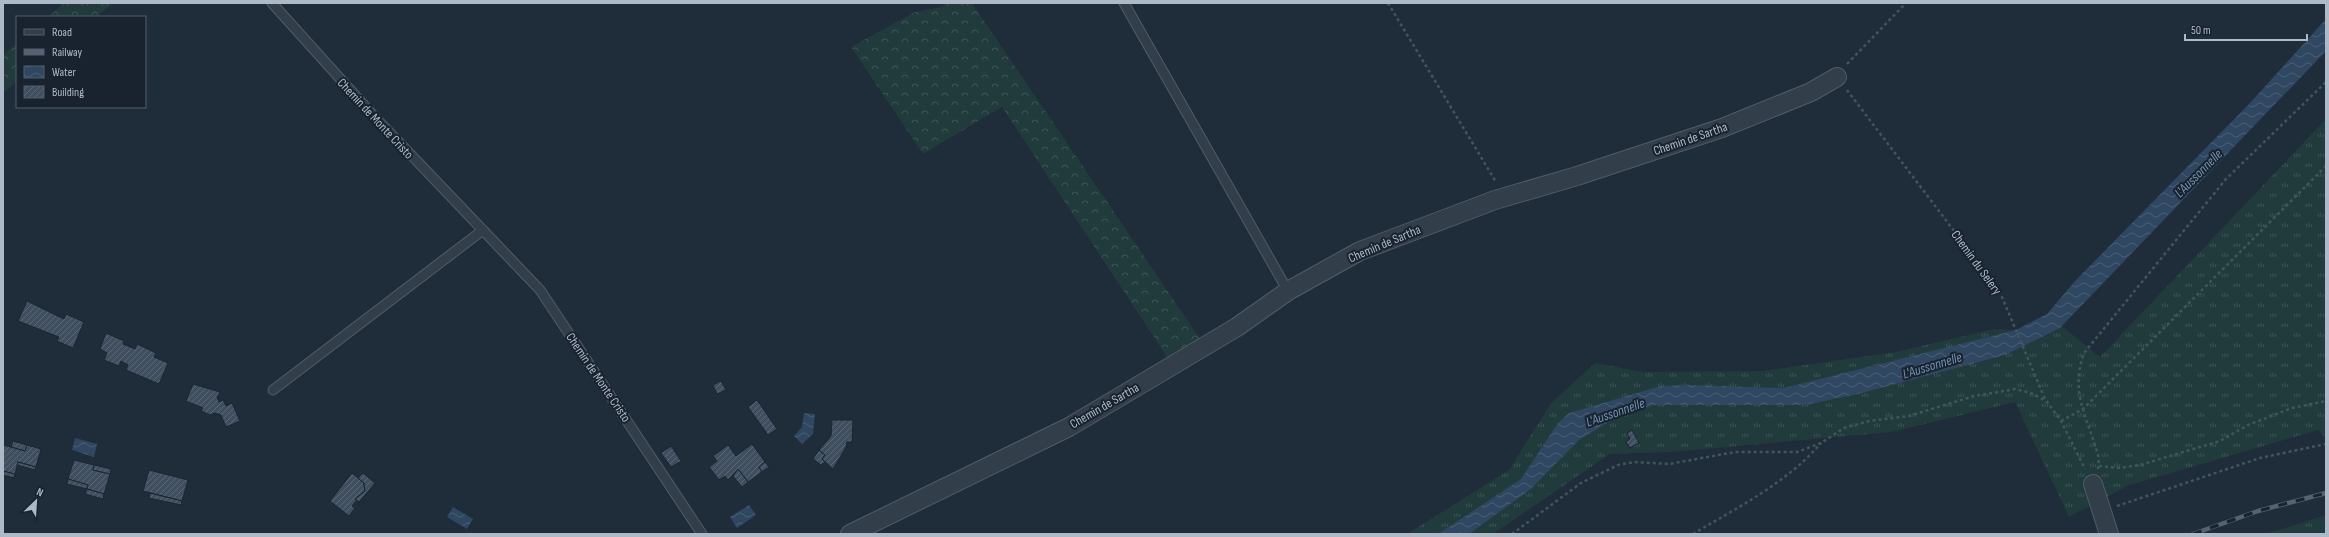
<svg xmlns="http://www.w3.org/2000/svg" width="2329" height="537" font-family="'Sofia Sans Condensed',sans-serif">
<style>
.grass{fill:url(#grass-tufts)}
.forest{fill:url(#forest-crowns)}
.water{fill:url(#water-waves)}
.building{fill:url(#building-hatch);stroke:#1a2531}
.lines{fill:none;stroke-linecap:round;stroke-linejoin:round}
.lane-casing{stroke:#505c68;stroke-width:11}
.street-casing{stroke:#505c68;stroke-width:20}
.path{stroke:#3f5759;stroke-width:2.5;stroke-dasharray:3 3;stroke-linecap:butt}
.lane{stroke:#333e4b;stroke-width:9}
.street{stroke:#333e4b;stroke-width:18}
.rail-casing{stroke:#546272;stroke-width:4.5}
.rail{stroke:#19232f;stroke-width:3;stroke-dasharray:9;stroke-linecap:butt}
.labels{text-anchor:middle;stroke-width:4;stroke-linejoin:round;paint-order:stroke}
.street-label{font-size:13px;fill:#adb9c7;stroke:#19232f}
.water-label{font-size:14px;font-style:italic;fill:#7391b2;stroke:#19232f}
</style>
<defs>
<pattern id="grass-tufts" width="24" height="20" patternUnits="userSpaceOnUse"><rect width="24" height="20" fill="#213a3b"/><path d="M3 7l-1-3M5 7V3M7 7l1-3M15 17l-1-3M17 17v-4M19 17l1-3" fill="none" stroke="#3f5456"/></pattern>
<pattern id="forest-crowns" width="20" height="18" patternUnits="userSpaceOnUse"><rect width="20" height="18" fill="#213a3b"/><path d="M2 6a3 3 0 1 1 6 0M12 15a3 3 0 1 1 6 0" fill="none" stroke="#3f5456"/></pattern>
<pattern id="water-waves" width="16" height="10" patternUnits="userSpaceOnUse"><rect width="16" height="10" fill="#2f4761"/><path d="M0 5q4-4 8 0t8 0" fill="none" stroke="#4a5f76"/></pattern>
<pattern id="building-hatch" width="6" height="6" patternUnits="userSpaceOnUse"><rect width="6" height="6" fill="#404f60"/><path d="M-1 1l2-2M0 6l6-6M5 7l2-2" fill="none" stroke="#596675"/></pattern>
</defs>
<rect width="100%" height="100%" fill="#1f2c3a"/>
<g class="grass">
<path d="M 2326,119 L 2326,438 L 2318,430 L 2127,486 L 2069,517 L 2015,402 L 1892,432 L 1672,452 L 1610,454 L 1493,534 L 1407,534 L 1509,470 L 1551,403 L 1595,363 L 1643,372 L 1762,371 L 1896,352 L 1994,329 L 2016,330 L 2047,314 L 2100,357 Z"/>
<path d="M 2326,516 L 2326,534 L 2265,534 L 2320,517 Z"/>
</g>
<g class="forest">
<path d="M 64,3 L 113,3 L 96,17 L 48,17 Z"/>
<path d="M 947,3 L 972,3 L 1201,340 L 1169,360 L 1002,107 L 923,154 L 851,47 L 915,12 L 941,7 Z"/>
<path d="M 17,43 L 17,81 L 3,93 L 3,55 Z"/>
</g>
<g class="water">
<path d="M 2326,19 L 2326,51 L 2060,328 L 2005,355 L 1858,394 L 1805,405 L 1654,405 L 1610,421 L 1579,440 L 1531,489 L 1469,534 L 1438,534 L 1521,479 L 1558,423 L 1569,413 L 1661,386 L 1687,385 L 1784,388 L 2016,330 L 2047,314 L 2076,280 L 2250,103 Z"/>
<path d="M 804,413 L 815,414 L 813,434 L 802,444 L 794,436 L 802,427 Z"/>
<path d="M 75,438 L 97,444 L 94,457 L 72,450 Z"/>
<path d="M 749,505 L 756,515 L 737,528 L 730,517 Z"/>
<path d="M 453,507 L 473,519 L 467,529 L 447,517 Z"/>
</g>
<g class="building">
<path d="M 27,301 L 64,319 L 66,314 L 84,322 L 73,348 L 57,341 L 59,337 L 18,321 Z"/>
<path d="M 106,333 L 124,341 L 123,344 L 135,349 L 137,344 L 156,353 L 154,357 L 168,363 L 159,384 L 126,370 L 128,365 L 121,361 L 119,366 L 104,360 L 107,353 L 100,349 Z"/>
<path d="M 721,381 L 726,390 L 717,394 L 713,385 Z"/>
<path d="M 193,384 L 220,392 L 217,397 L 219,402 L 223,400 L 226,406 L 232,403 L 240,421 L 226,427 L 221,415 L 215,413 L 210,415 L 201,411 L 203,408 L 186,401 Z"/>
<path d="M 757,400 L 777,429 L 768,435 L 748,407 Z"/>
<path d="M 832,420 L 853,420 L 852,442 L 847,442 L 846,447 L 833,469 L 822,459 L 825,455 L 819,450 L 831,436 Z"/>
<path d="M 1632,430 L 1639,443 L 1630,448 L 1626,442 L 1630,439 L 1627,433 Z"/>
<path d="M 13,441 L 27,445 L 25,451 L 11,447 Z"/>
<path d="M 752,444 L 765,462 L 759,467 L 762,472 L 748,482 L 738,469 L 728,480 L 725,476 L 719,480 L 709,467 L 717,461 L 713,456 L 728,445 L 736,456 Z"/>
<path d="M 3,445 L 25,451 L 27,445 L 41,449 L 36,467 L 18,462 L 15,474 L 3,471 Z"/>
<path d="M 671,446 L 681,461 L 671,467 L 661,453 Z"/>
<path d="M 819,450 L 825,455 L 822,459 L 825,462 L 821,465 L 813,459 Z"/>
<path d="M 74,460 L 94,465 L 93,470 L 110,474 L 104,494 L 87,489 L 88,485 L 68,479 Z"/>
<path d="M 18,462 L 36,467 L 35,470 L 17,465 Z"/>
<path d="M 765,462 L 769,467 L 762,472 L 759,467 Z"/>
<path d="M 94,465 L 111,469 L 110,474 L 93,470 Z"/>
<path d="M 738,469 L 748,482 L 742,487 L 733,476 Z"/>
<path d="M 149,470 L 188,480 L 182,501 L 143,491 Z"/>
<path d="M 3,471 L 15,474 L 14,478 L 3,475 Z"/>
<path d="M 352,473 L 364,483 L 365,491 L 355,499 L 357,500 L 352,506 L 355,508 L 349,516 L 330,501 Z"/>
<path d="M 363,473 L 375,483 L 359,502 L 355,499 L 365,491 L 364,483 L 358,478 Z"/>
<path d="M 68,479 L 88,485 L 87,489 L 67,484 Z"/>
<path d="M 87,489 L 104,494 L 103,499 L 85,494 Z"/>
<path d="M 150,493 L 182,501 L 181,505 L 149,498 Z"/>
</g>
<g class="lines">
<g class="lane-casing">
<g id="lane">
<path d="M 272,3 L 372,114 L 540,290 L 702,534"/>
<path d="M 1124,3 L 1288,291"/>
<path d="M 273,390 L 483,230"/>
</g>
</g>
<g class="street-casing">
<g id="street">
<path d="M 2093,484 L 2109,534"/>
<path d="M 850,534 L 1069,427 L 1237,327 L 1288,291 L 1360,251 L 1495,200 L 1577,176 L 1722,128 L 1811,92 L 1837,77"/>
</g>
</g>
<g class="path">
<path d="M 1388,3 L 1496,182"/>
<path d="M 1847,64 L 1906,3"/>
<path d="M 1847,90 L 1999,290 L 2045,399 L 2061,421 L 2085,469"/>
<path d="M 2061,421 L 2083,409 L 2326,166"/>
<path d="M 2099,466 L 2119,468 L 2140,465 L 2220,441 L 2248,425 L 2292,408 L 2326,401"/>
<path d="M 2098,469 L 2099,459 C 2089,419 2069,395 2084,353 L 2226,179 L 2326,82"/>
<path d="M 2117,506 L 2260,458 L 2326,444"/>
<path d="M 1512,534 L 1581,483 L 1618,465 L 1634,462 L 1669,464 L 1735,452 L 1797,452 L 1821,443 L 1844,428 L 1869,421 L 1909,416 L 1974,396 L 2015,389 L 2031,393 L 2046,401"/>
<path d="M 1693,534 C 1738,507 1787,483 1821,443"/>
</g>
<use href="#lane" class="lane"/>
<use href="#street" class="street"/>
<g class="rail-casing">
<path id="rail" d="M 2193,534 L 2258,511 L 2326,493"/>
</g>
<use href="#rail" class="rail"/>
</g>
<g class="labels">
<g class="street-label">
<text transform="translate(376 118) rotate(47)" y="5">Chemin de Monte Cristo</text>
<text transform="translate(1690 138) rotate(-19)" y="5">Chemin de Sartha</text>
<text transform="translate(1384 243) rotate(-23)" y="5">Chemin de Sartha</text>
<text transform="translate(1977 262) rotate(54)" y="5">Chemin du Selery</text>
<text transform="translate(599 377) rotate(56)" y="5">Chemin de Monte Cristo</text>
<text transform="translate(1104 405) rotate(-30)" y="5">Chemin de Sartha</text>
</g>
<g class="water-label">
<text transform="translate(2198 173) rotate(-45)" y="5">L'Aussonnelle</text>
<text transform="translate(1932 365) rotate(-17)" y="5">L'Aussonnelle</text>
<text transform="translate(1615 412) rotate(-19)" y="5">L'Aussonnelle</text>
</g>
</g>
<rect width="2329" height="537" fill="none" stroke="#adb9c7" stroke-width="8"/>
<rect x="16" y="16" width="130" height="92" fill="#19232f" stroke="#545f6c"/>
<rect x="24" y="29" width="20" height="6" fill="#333e4b" stroke="#545f6c"/>
<text x="52" y="36" font-size="12" fill="#adb9c7">Road</text>
<rect x="24" y="49" width="20" height="6" fill="#546272" stroke="#545f6c"/>
<text x="52" y="56" font-size="12" fill="#adb9c7">Railway</text>
<rect x="24" y="66" width="20" height="12" fill="url(#water-waves)" stroke="#545f6c"/>
<text x="52" y="76" font-size="12" fill="#adb9c7">Water</text>
<rect x="24" y="86" width="20" height="12" fill="url(#building-hatch)" stroke="#545f6c"/>
<text x="52" y="96" font-size="12" fill="#adb9c7">Building</text>
<g transform="translate(36 501) rotate(25)" stroke="#19232f" stroke-width="3" paint-order="stroke">
<path d="M0-3L7 15L0 10L-7 15Z" fill="#adb9c7"/>
<text y="-6" font-size="11" font-weight="bold" text-anchor="middle" fill="#adb9c7">N</text>
</g>
<path d="M2185 34v6h122v-6" fill="none" stroke="#adb9c7" stroke-width="2"/>
<text x="2191" y="34" font-size="12" fill="#adb9c7" stroke="#19232f" stroke-width="3" paint-order="stroke">50 m</text>
</svg>
